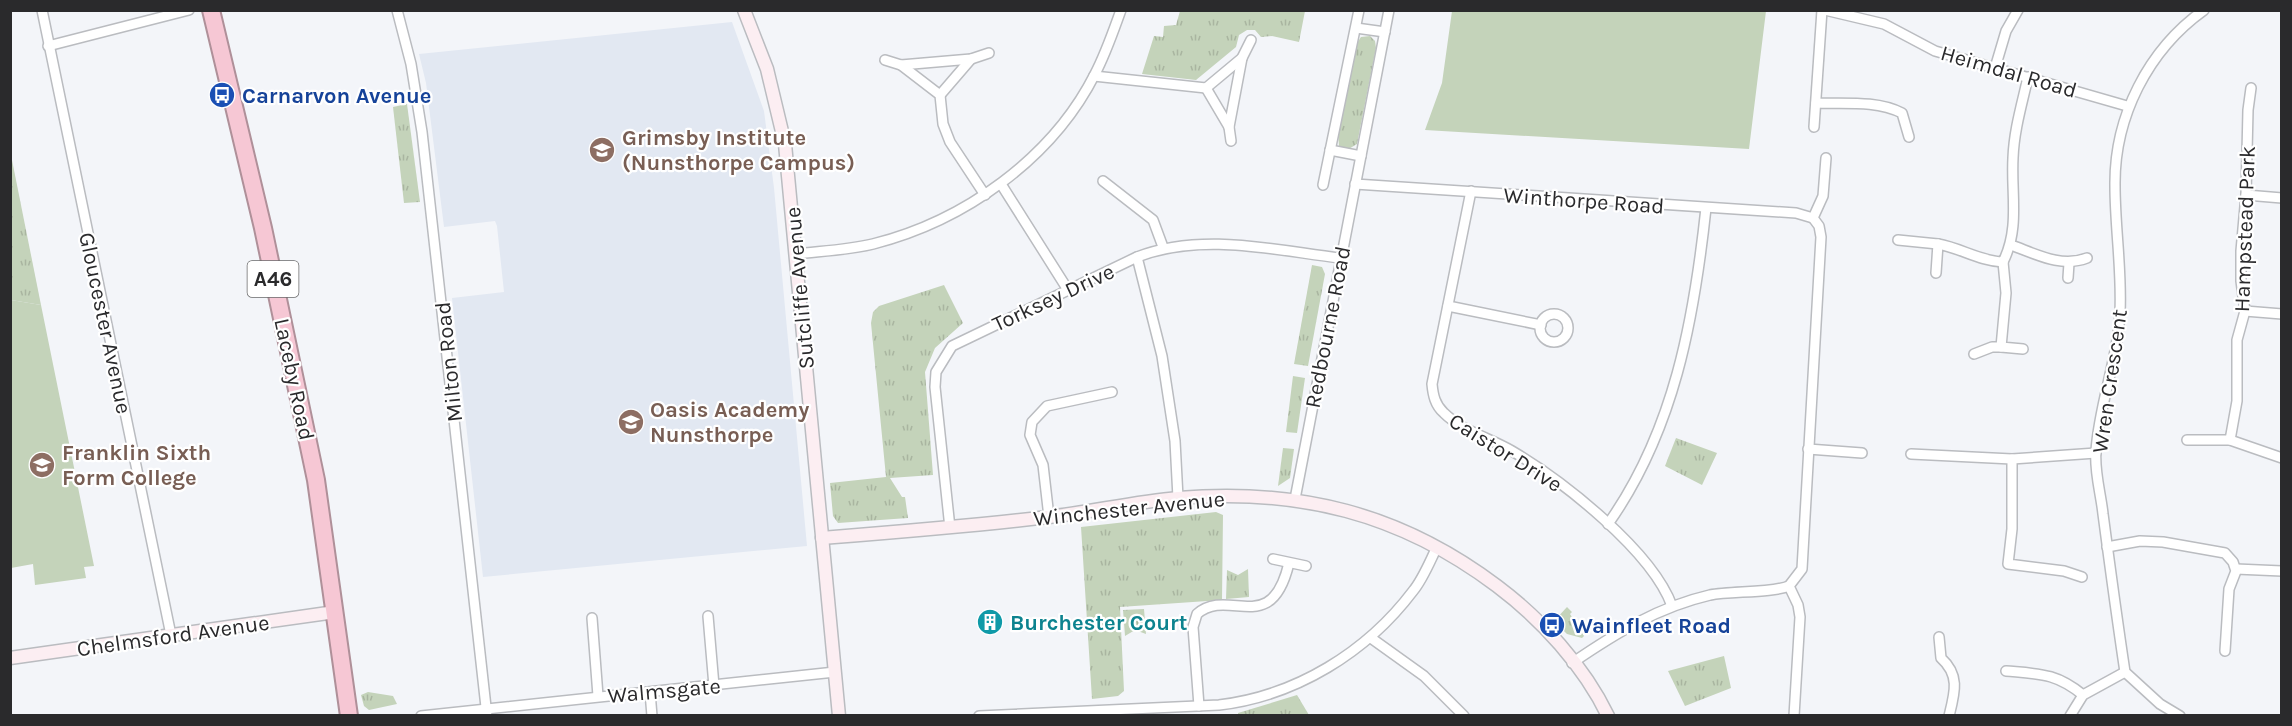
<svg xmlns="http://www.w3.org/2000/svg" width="2292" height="726" font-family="Karla,sans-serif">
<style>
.built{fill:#e2e8f2}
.grass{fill:url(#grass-tufts)}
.park{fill:#c4d3ba}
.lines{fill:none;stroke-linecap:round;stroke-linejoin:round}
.street-casing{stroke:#babcc0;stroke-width:12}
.secondary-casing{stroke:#babcc0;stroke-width:15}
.highway-casing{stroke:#af9099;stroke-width:20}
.street{stroke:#fff;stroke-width:9}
.secondary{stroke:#fceef2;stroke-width:12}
.highway{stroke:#f6c7d4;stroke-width:16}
.labels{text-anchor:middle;stroke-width:4.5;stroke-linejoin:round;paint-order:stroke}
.shield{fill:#fff;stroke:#6a6a6b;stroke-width:1.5}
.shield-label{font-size:21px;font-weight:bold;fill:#2a2a2c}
.street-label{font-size:22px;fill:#2a2a2c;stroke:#fff}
.transit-label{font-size:22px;font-weight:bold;fill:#164399;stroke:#fff;text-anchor:start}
.education-label{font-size:22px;font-weight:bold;fill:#785e54;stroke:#fff;text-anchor:start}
.culture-label{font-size:22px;font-weight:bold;fill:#0d838f;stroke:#fff;text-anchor:start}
</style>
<defs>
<pattern id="grass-tufts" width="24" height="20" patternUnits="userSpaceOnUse" patternTransform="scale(1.5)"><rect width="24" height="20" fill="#c4d3ba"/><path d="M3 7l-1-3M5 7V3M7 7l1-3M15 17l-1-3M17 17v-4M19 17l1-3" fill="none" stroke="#a9b5a0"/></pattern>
</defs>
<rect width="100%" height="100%" fill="#f3f5f9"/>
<path class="built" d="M 732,22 L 764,111 L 774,188 L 807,546 L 483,577 L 452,298 L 504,292 L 497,226 L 495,221 L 444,227 L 426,83 L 419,54 Z"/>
<g class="grass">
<path d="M 1180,11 L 1180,10 L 1305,11 L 1299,42 L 1272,36 L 1261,37 L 1255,30 L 1247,30 L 1239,35 L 1236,47 L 1196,80 L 1142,74 L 1154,36 L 1163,37 L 1164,26 L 1176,25 Z"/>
<path d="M 1370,36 L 1375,41 L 1376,48 L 1357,144 L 1347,150 L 1339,146 L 1338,134 L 1357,43 L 1361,37 Z"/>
<path d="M 407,104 L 420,202 L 404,203 L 393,107 Z"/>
<path d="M 11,155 L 41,305 L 11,300 Z"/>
<path d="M 1312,265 L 1322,267 L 1325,274 L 1308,366 L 1294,364 Z"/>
<path d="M 944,285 L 963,323 L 935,348 L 925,372 L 933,475 L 890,478 L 902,497 L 905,497 L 908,518 L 838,523 L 833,516 L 830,483 L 886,477 L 871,323 L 873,312 L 879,306 Z"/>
<path d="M 1293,376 L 1305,378 L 1297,433 L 1286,432 Z"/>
<path d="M 1676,438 L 1717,453 L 1702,485 L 1665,466 Z"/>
<path d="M 1283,448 L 1294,449 L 1290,478 L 1278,486 Z"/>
<path d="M 1216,512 L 1223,515 L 1222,600 L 1120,607 L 1124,691 L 1118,696 L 1092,699 L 1081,527 Z"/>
<path d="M 1248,569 L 1249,597 L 1226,599 L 1227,570 L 1238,575 Z"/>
<path d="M 1567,607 L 1572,612 L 1570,614 L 1584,636 L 1582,638 L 1567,634 L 1554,621 Z"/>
<path d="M 1144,609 L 1146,634 L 1135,630 L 1125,636 L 1123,610 Z"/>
<path d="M 1724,656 L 1731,688 L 1685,706 L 1668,671 Z"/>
<path d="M 368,692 L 393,696 L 397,704 L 369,710 L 364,706 L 361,695 Z"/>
<path d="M 1297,695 L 1309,715 L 1238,715 L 1238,713 Z"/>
</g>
<g class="park">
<path d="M 1452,11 L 1766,11 L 1749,149 L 1425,130 L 1442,83 Z"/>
<path d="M 11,300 L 41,305 L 94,566 L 84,567 L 86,578 L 35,585 L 33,564 L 11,568 Z"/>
</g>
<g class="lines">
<g class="street-casing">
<g id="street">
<path d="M 42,10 L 171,635"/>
<path d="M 397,10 L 411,64 L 422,132 L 487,716"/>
<path d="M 1825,10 L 1884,24 L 1935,51 L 2127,106"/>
<path d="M 1356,28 L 1385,32"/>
<path d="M 48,46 L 189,10"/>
<path d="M 885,60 L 901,65 L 940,95 L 943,124 L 950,142 L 985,195"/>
<path d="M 901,65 L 971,59 L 989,53"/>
<path d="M 1995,68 L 2006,31 L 2018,10"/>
<path d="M 1094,76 L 1206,88 L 1242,58 L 1251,40"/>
<path d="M 1206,88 L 1229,127"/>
<path d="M 940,95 L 971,59"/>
<path d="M 1816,103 C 1844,104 1876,100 1902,113 L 1909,137"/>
<path d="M 1814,127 L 1822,10"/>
<path d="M 1231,141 L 1229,127 L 1242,58"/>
<path d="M 1330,150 L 1361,156"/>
<path d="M 1103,181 L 1153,220 L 1163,247"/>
<path d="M 1001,184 L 1068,290"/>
<path d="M 1355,184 L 1796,213 L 1813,218"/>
<path d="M 1323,185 L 1359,10"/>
<path d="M 1471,191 L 1432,384 C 1433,395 1435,405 1444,413 C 1462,431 1490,438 1512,451 C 1563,481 1652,551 1672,606"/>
<path d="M 2246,195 L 2282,198"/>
<path d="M 1898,240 L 1938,244"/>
<path d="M 2011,245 C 2036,254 2061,268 2087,258"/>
<path d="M 796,254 C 822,251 848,250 873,244 C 964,221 1052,159 1095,74 C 1106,53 1113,32 1121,10"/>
<path d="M 1137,257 L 1162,356 L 1175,441 L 1178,498"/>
<path d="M 2003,262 L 2006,293 L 2001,347 L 2023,349"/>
<path d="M 1936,273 L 1938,244 C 1961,248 1979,261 2003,262 C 2020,228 2011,194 2013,158 C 2014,130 2022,104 2028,77"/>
<path d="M 2068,278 L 2069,263"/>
<path d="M 1448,306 L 1541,325"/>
<path d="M 2245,311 L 2282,314"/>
<circle cx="1554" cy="328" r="14"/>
<path d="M 1974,354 L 1992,347 L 2001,347"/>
<path d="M 2187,440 L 2230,440 L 2282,458"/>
<path d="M 2230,440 L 2237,401 L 2237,340 L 2245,311 L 2241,281 L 2241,251 L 2246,195 L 2248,110 L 2251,88"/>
<path d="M 1808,449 L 1862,453"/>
<path d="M 1911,454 L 2012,459 L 2096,453"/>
<path d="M 2012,459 L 2012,529 L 2008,564 L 2064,571 L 2082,577"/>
<path d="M 1295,499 L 1389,10"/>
<path d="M 1049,517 L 1043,465 L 1030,435 L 1032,422 L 1047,406 L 1112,392"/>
<path d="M 1608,524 C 1674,431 1694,320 1706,208"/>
<path d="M 950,528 L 935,387 L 936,372 L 952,346 L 1137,257 C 1202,232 1273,250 1340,258"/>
<path d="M 2107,547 L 2140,541 L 2163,542 L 2225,553 L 2233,562 L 2236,571 L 2229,589 L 2225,651"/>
<path d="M 1273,559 L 1306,566"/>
<path d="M 2236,569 L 2282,571"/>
<path d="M 708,616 L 714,686"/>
<path d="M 592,618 L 598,696"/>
<path d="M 1939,637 L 1941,658 C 1960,675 1955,692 1949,716"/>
<path d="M 1371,638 L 1424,676 L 1464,716"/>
<path d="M 1572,663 C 1616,633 1658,607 1710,595 C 1731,591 1772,593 1789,586"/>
<path d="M 2006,671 C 2040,674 2056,673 2083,695"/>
<path d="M 650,692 L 652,716"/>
<path d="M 1199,706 L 1193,627 L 1197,614 C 1229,586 1271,639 1289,563"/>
<path d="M 421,716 L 835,672"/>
<path d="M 979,716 L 1219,705 C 1296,696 1367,652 1413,591 C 1423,579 1430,561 1437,547"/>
<path d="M 1794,716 L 1800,617 L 1798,605 L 1789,586 L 1802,569 L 1821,237 L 1819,226 L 1813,218 L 1823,196 L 1826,158"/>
<path d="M 2070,716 L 2083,695 L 2125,672"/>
<path d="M 2180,716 L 2160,704 L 2125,672 C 2117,619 2110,567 2103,514 C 2101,494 2094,471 2096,451 C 2099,404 2118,359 2120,312 C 2122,270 2115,228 2115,186 C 2114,117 2148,50 2204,10"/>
</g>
</g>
<g class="secondary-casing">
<g id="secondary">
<path d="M 744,10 L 767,69 L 785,144 L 839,716"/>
<path d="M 822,538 C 897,532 973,526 1048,517 C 1091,512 1134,502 1178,498 C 1298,488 1400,513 1497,586 C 1541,619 1584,666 1608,716"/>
<path d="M 10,658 L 335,612"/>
</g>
</g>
<g class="highway-casing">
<path id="highway" d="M 211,10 L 263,228 L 316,480 L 349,716"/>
</g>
<use href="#street" class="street"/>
<use href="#secondary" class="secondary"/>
<use href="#highway" class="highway"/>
</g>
<defs>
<g id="bus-disc" transform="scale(1.35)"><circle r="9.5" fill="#1a4fb4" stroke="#fff"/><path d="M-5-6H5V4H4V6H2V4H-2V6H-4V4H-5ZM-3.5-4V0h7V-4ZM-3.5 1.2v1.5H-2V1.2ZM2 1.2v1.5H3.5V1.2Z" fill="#fff"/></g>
<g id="university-disc" transform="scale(1.35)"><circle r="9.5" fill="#8d6e63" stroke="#fff"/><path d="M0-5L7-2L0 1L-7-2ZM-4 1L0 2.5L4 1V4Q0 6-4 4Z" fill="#fff"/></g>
<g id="school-disc" transform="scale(1.35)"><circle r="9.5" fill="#8d6e63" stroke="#fff"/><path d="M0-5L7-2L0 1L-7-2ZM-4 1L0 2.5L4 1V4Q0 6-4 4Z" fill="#fff"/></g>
<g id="building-disc" transform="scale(1.35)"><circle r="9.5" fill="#0f9aa8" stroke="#fff"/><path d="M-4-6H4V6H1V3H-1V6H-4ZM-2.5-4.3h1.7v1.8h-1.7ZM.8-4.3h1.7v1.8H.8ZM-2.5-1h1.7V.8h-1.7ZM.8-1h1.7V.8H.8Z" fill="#fff"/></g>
</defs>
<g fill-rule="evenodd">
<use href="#bus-disc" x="222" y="95"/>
<use href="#university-disc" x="602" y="150"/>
<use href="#school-disc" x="631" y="422"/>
<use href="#university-disc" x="42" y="465"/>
<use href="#building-disc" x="990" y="622"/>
<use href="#bus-disc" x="1552" y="625"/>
</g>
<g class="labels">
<rect class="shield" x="247.5" y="261" width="51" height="36" rx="4.5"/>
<g class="shield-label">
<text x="273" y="286">A46</text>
</g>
<g class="street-label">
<text transform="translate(2009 71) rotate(16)" y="8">Heimdal Road</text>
<text transform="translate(1584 200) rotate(4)" y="8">Winthorpe Road</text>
<text transform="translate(2244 229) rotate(-88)" y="8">Hampstead Park</text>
<text transform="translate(799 288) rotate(-95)" y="8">Sutcliffe Avenue</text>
<text transform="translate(1053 297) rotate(-25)" y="8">Torksey Drive</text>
<text transform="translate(106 323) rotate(78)" y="8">Gloucester Avenue</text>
<text transform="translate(1327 327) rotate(-79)" y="8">Redbourne Road</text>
<text transform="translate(448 362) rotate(-96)" y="8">Milton Road</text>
<text transform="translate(295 379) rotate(78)" y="8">Laceby Road</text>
<text transform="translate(2109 381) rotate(-82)" y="8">Wren Crescent</text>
<text transform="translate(1506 452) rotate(32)" y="8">Caistor Drive</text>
<text transform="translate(1129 508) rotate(-6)" y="8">Winchester Avenue</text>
<text transform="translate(173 635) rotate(-8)" y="8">Chelmsford Avenue</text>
<text transform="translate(664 690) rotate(-5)" y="8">Walmsgate</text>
</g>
<g class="transit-label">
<text x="242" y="103">Carnarvon Avenue</text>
<text x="1572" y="633">Wainfleet Road</text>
</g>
<g class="education-label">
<text x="622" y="145">Grimsby Institute<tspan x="622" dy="25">(Nunsthorpe Campus)</tspan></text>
<text x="650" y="417">Oasis Academy<tspan x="650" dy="25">Nunsthorpe</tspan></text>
<text x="62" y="460">Franklin Sixth<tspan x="62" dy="25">Form College</tspan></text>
</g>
<g class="culture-label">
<text x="1010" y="630">Burchester Court</text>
</g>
</g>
<rect width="2292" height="726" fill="none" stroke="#2a2a2c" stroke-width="24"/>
</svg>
